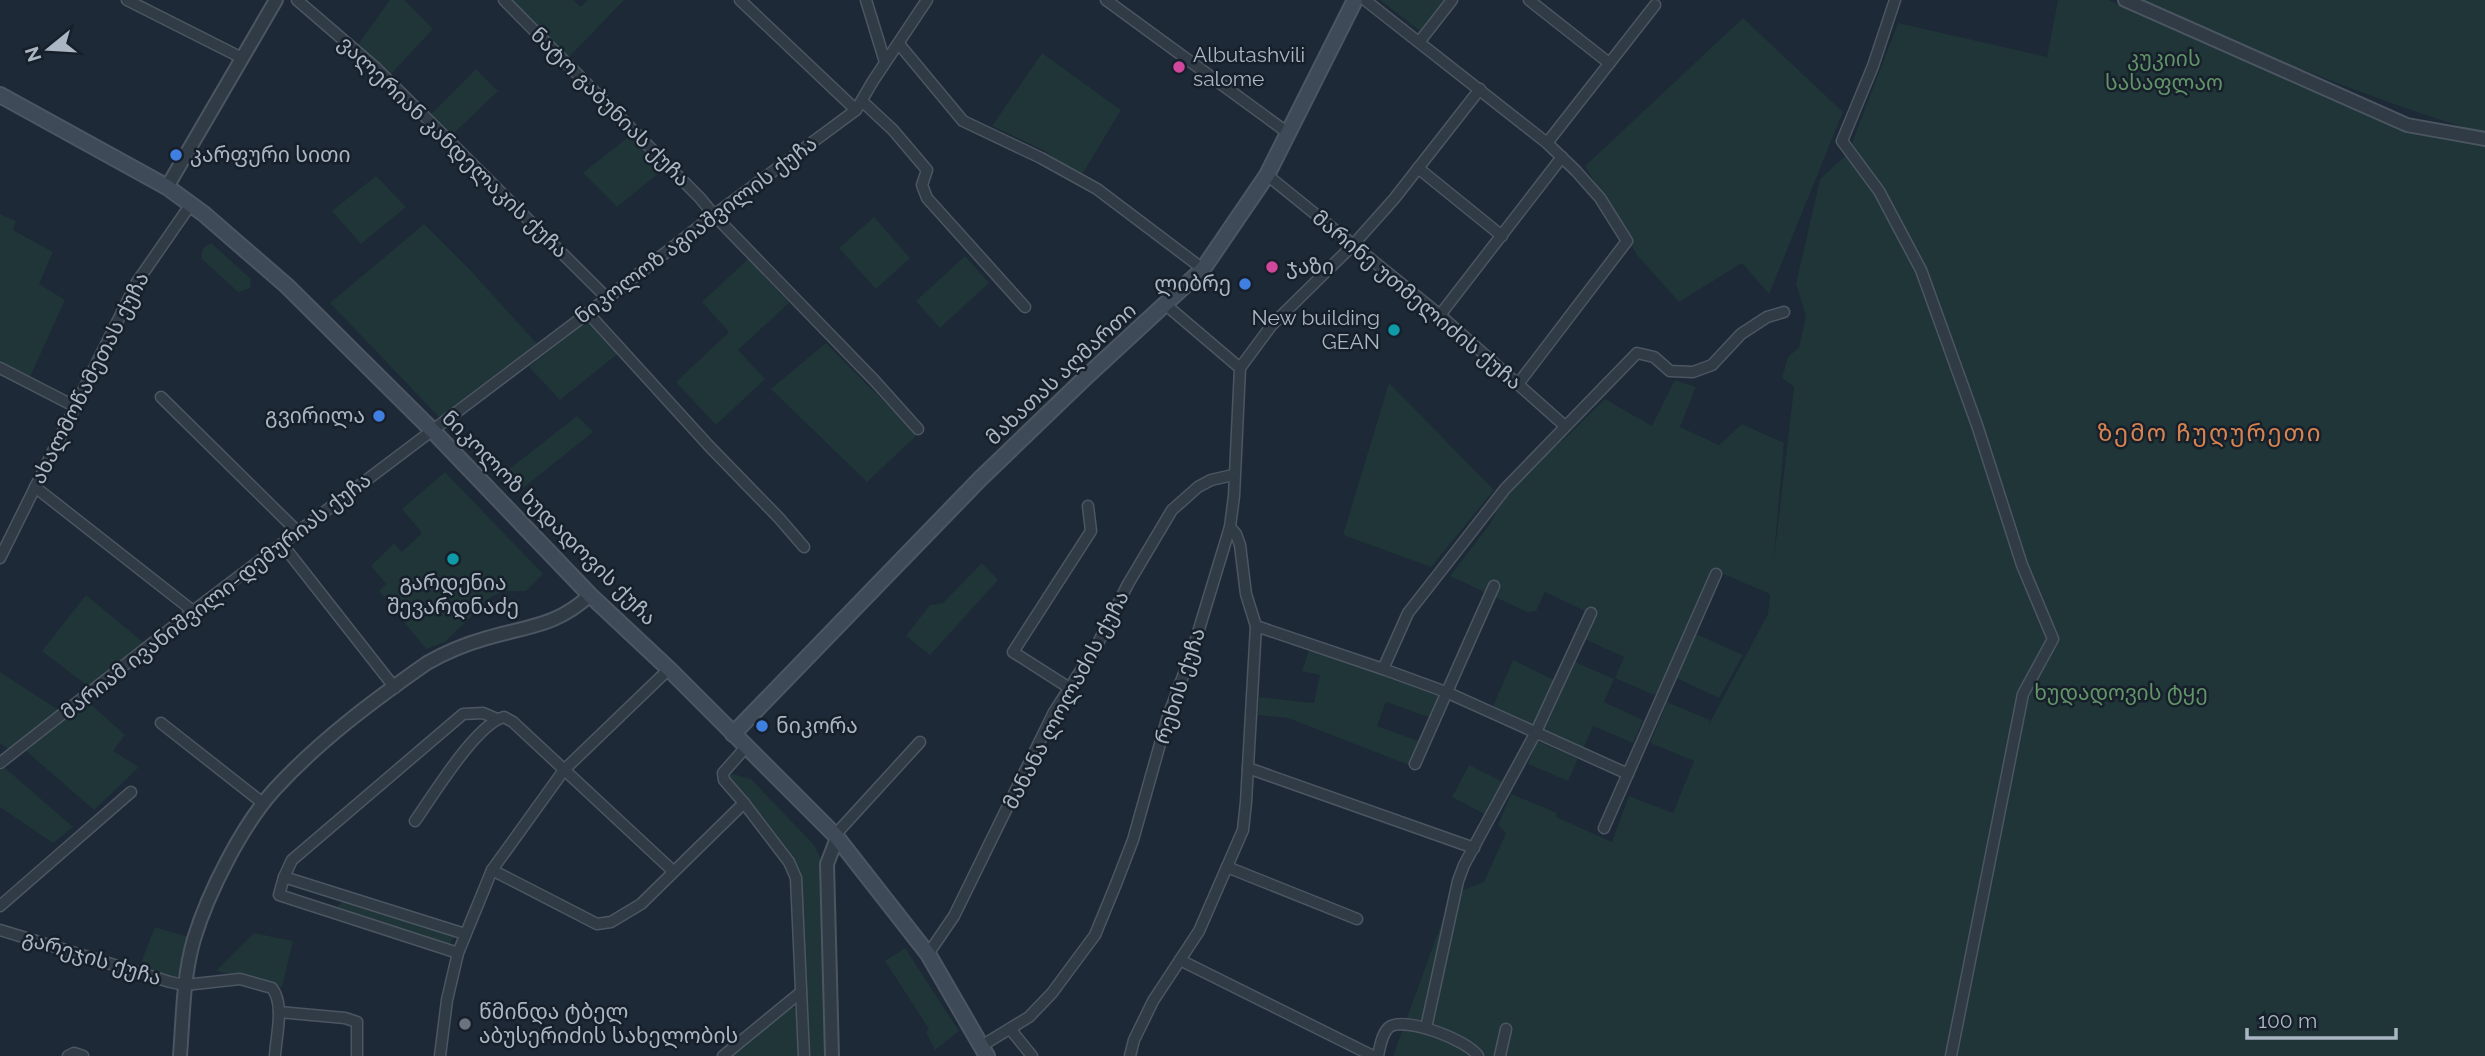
<svg xmlns="http://www.w3.org/2000/svg" width="2485" height="1056" font-family="Raleway,'Noto Sans Georgian',sans-serif">
<style>
.green{fill:#1f3537}
.lines{fill:none;stroke-linecap:round;stroke-linejoin:round}
.minor-casing{stroke:#4c5662;stroke-width:13}
.tertiary-casing{stroke:#4c5662;stroke-width:16}
.secondary-casing{stroke:#4c5662;stroke-width:18}
.minor{stroke:#313b46;stroke-width:10}
.tertiary{stroke:#313b46;stroke-width:12}
.secondary{stroke:#3f4a59;stroke-width:14}
.hotel-dot{fill:#d1479c;stroke:#17202a;stroke-width:2.5}
.shop-dot{fill:#3f7fe0;stroke:#17202a;stroke-width:2.5}
.culture-dot{fill:#0f9aa8;stroke:#17202a;stroke-width:2.5}
.worship-dot{fill:#6b7280;stroke:#17202a;stroke-width:2.5}
.labels{text-anchor:middle;stroke-width:5;stroke-linejoin:round;paint-order:stroke}
.poi-label{font-size:21px;fill:#aab6c4;stroke:#17202a;text-anchor:start}
.park-label{font-size:21px;fill:#62946a;stroke:#17202a}
.street-label{font-size:21px;fill:#aab6c4;stroke:#17202a}
.quarter-label{font-size:24px;letter-spacing:2px;fill:#d88451;stroke:#17202a}
</style>
<rect width="100%" height="100%" fill="#1d2936"/>
<g class="green">
<path d="M 390,0 L 404,0 L 433,29 L 390,75 L 357,46 Z"/>
<path d="M 513,0 L 573,0 L 581,7 L 588,0 L 624,0 L 569,57 Z"/>
<path d="M 1380,0 L 1445,0 L 1420,31 Z"/>
<path d="M 2058,0 L 2108,0 L 2410,130 L 2485,145 L 2485,1056 L 1393,1056 L 1452,894 L 1484,882 L 1506,833 L 1498,825 L 1511,794 L 1557,813 L 1556,817 L 1612,842 L 1629,796 L 1673,813 L 1694,761 L 1650,743 L 1667,702 L 1710,720 L 1708,726 L 1768,614 L 1770,594 L 1723,574 L 1696,634 L 1743,655 L 1719,698 L 1676,678 L 1654,695 L 1615,678 L 1624,657 L 1585,639 L 1585,611 L 1545,592 L 1536,611 L 1527,612 L 1450,576 L 1490,524 L 1507,489 L 1539,455 L 1563,440 L 1605,399 L 1652,426 L 1675,380 L 1696,387 L 1680,427 L 1719,445 L 1742,424 L 1784,443 L 1773,567 L 1794,387 L 1782,378 L 1788,357 L 1799,347 L 1806,316 L 1796,284 L 1820,179 L 1848,153 L 1898,23 L 2047,57 Z"/>
<path d="M 2135,0 L 2485,0 L 2485,134 C 2365,98 2250,49 2135,0 Z"/>
<path d="M 1743,18 L 1843,112 L 1769,294 L 1742,263 L 1679,302 L 1637,255 L 1585,166 Z"/>
<path d="M 1042,53 L 1121,110 L 1080,178 L 1045,151 L 992,126 Z"/>
<path d="M 476,69 L 498,91 L 450,137 L 429,116 Z"/>
<path d="M 632,134 L 665,168 L 617,207 L 583,173 Z"/>
<path d="M 376,176 L 406,207 L 361,244 L 332,211 Z"/>
<path d="M 0,214 L 16,221 L 13,230 L 53,252 L 39,284 L 65,300 L 30,377 L 0,364 Z"/>
<path d="M 874,217 L 910,258 L 876,289 L 839,248 Z"/>
<path d="M 424,224 L 473,273 L 538,345 L 440,418 L 330,303 Z"/>
<path d="M 211,243 L 251,279 L 250,288 L 238,292 L 201,258 L 203,248 Z"/>
<path d="M 965,256 L 989,283 L 940,328 L 916,301 Z"/>
<path d="M 748,259 L 789,303 L 738,350 L 765,379 L 716,425 L 676,382 L 729,332 L 702,302 Z"/>
<path d="M 589,320 L 620,352 L 560,400 L 529,367 Z"/>
<path d="M 826,343 L 917,435 L 867,482 L 771,389 Z"/>
<path d="M 1389,383 L 1494,490 L 1431,567 L 1343,535 Z"/>
<path d="M 577,416 L 593,432 L 518,492 L 503,474 Z"/>
<path d="M 445,472 L 543,574 L 526,591 L 504,591 L 491,597 L 445,642 L 426,649 L 379,591 L 386,584 L 371,566 L 394,543 L 402,552 L 422,533 L 402,509 Z"/>
<path d="M 982,563 L 998,580 L 930,655 L 906,636 L 930,605 L 943,603 Z"/>
<path d="M 86,595 L 144,643 L 89,687 L 42,651 Z"/>
<path d="M 1310,647 L 1445,699 L 1437,720 L 1386,702 L 1377,726 L 1418,741 L 1409,765 L 1288,718 L 1258,715 L 1259,697 L 1314,703 L 1320,675 L 1302,671 Z"/>
<path d="M 1513,660 L 1554,680 L 1534,728 L 1493,706 Z"/>
<path d="M 1575,662 L 1614,679 L 1604,702 L 1643,720 L 1633,743 L 1593,726 L 1583,749 L 1544,732 Z"/>
<path d="M 0,672 L 60,711 L 9,749 L 0,744 Z"/>
<path d="M 86,700 L 125,735 L 113,751 L 139,767 L 94,810 L 25,750 Z"/>
<path d="M 1537,741 L 1578,759 L 1568,781 L 1528,764 Z"/>
<path d="M 1469,765 L 1505,783 L 1488,816 L 1452,797 Z"/>
<path d="M 4,767 L 73,827 L 53,843 L 0,807 L 0,770 Z"/>
<path d="M 733,774 L 751,779 L 814,845 L 820,857 L 825,917 L 827,1056 L 807,1056 L 800,878 L 792,857 L 785,846 L 728,776 Z"/>
<path d="M 344,900 L 451,934 L 454,938 L 448,945 L 443,945 L 338,910 L 337,907 Z"/>
<path d="M 155,927 L 188,937 L 180,974 L 174,978 L 139,968 Z"/>
<path d="M 254,933 L 293,941 L 282,987 L 216,971 Z"/>
<path d="M 905,948 L 959,1031 L 935,1050 L 926,1032 L 929,1029 L 885,961 Z"/>
<path d="M 792,1007 L 797,1009 L 800,1056 L 729,1056 Z"/>
</g>
<g class="lines">
<g class="minor-casing">
<g id="minor">
<path d="M 127,0 L 242,58"/>
<path d="M 297,0 L 376,68 L 606,297"/>
<path d="M 504,0 L 700,198 L 714,215 L 874,380 L 918,429"/>
<path d="M 740,0 L 856,110"/>
<path d="M 866,0 L 885,62"/>
<path d="M 1106,0 L 1288,133"/>
<path d="M 1365,0 L 1547,143 L 1576,171 L 1600,198 L 1627,241 L 1518,384"/>
<path d="M 1529,0 L 1609,63"/>
<path d="M 1895,0 L 1873,66 L 1842,141 L 1879,191 L 1921,270 L 1977,425 L 2022,565 L 2053,639 L 2023,694 L 1951,1056"/>
<path d="M 1420,41 L 1452,0"/>
<path d="M 899,44 L 963,121 L 1041,158 L 1097,189 L 1203,269"/>
<path d="M 863,102 L 893,130 L 927,170 L 922,185 L 927,198 L 1025,307"/>
<path d="M 1547,143 L 1655,5"/>
<path d="M 1418,168 L 1502,236"/>
<path d="M 1267,175 L 1440,315 L 1565,426"/>
<path d="M 588,313 L 709,446 L 779,518 L 804,547"/>
<path d="M 1440,315 L 1562,157"/>
<path d="M 0,368 L 74,406"/>
<path d="M 1240,368 L 1271,326 L 1353,245 L 1394,199 L 1480,89"/>
<path d="M 161,397 L 298,532"/>
<path d="M 35,487 L 193,611"/>
<path d="M 282,544 L 395,688"/>
<path d="M 0,558 L 137,282 L 191,204"/>
<path d="M 1256,626 L 1383,669 L 1408,613 L 1505,489 L 1637,353 L 1654,357 L 1670,371 L 1693,372 L 1712,365 L 1741,334 L 1767,317 L 1784,312"/>
<path d="M 1383,669 L 1446,692 L 1628,774"/>
<path d="M 1071,689 L 1013,652 L 1091,531 L 1088,506"/>
<path d="M 161,723 L 264,804"/>
<path d="M 0,763 L 193,611 L 588,313 L 714,215 L 856,110 L 873,81 L 927,0"/>
<path d="M 1415,764 L 1494,586"/>
<path d="M 1248,768 L 1474,848"/>
<path d="M 744,803 L 789,862 L 796,878 L 804,1056"/>
<path d="M 415,821 C 432,797 476,724 504,717 L 513,722 L 673,871"/>
<path d="M 1604,828 L 1716,574"/>
<path d="M 835,835 L 920,742"/>
<path d="M 1227,867 L 1357,919"/>
<path d="M 492,870 L 597,924 L 611,922 L 641,904 L 744,803 L 724,780 L 723,773 L 746,747"/>
<path d="M 284,877 L 292,860 L 463,714 L 483,713 L 497,719"/>
<path d="M 0,906 L 131,792"/>
<path d="M 0,930 L 170,982 L 185,985 L 240,979 L 272,988 C 285,1005 276,1035 275,1056"/>
<path d="M 458,953 L 279,895 L 284,877 L 465,934"/>
<path d="M 928,954 L 954,916 L 1054,712 L 1096,647 L 1128,584 L 1172,510 L 1198,487 L 1211,480 L 1233,475"/>
<path d="M 1180,960 L 1373,1056"/>
<path d="M 279,1012 L 345,1018 L 357,1022 L 357,1056"/>
<path d="M 1426,1028 L 1458,881 L 1464,865 L 1536,732 L 1591,613"/>
<path d="M 1011,1030 L 1032,1056"/>
<path d="M 983,1045 L 1029,1017 L 1052,993 L 1095,935 L 1116,884 L 1133,840 L 1167,719 L 1193,649 L 1230,527 L 1234,496 L 1240,368 L 1166,305"/>
<path d="M 68,1056 L 74,1053 L 83,1056"/>
<path d="M 440,1056 L 447,1000 L 458,953 L 492,870 L 564,770 L 669,669"/>
<path d="M 723,1056 L 801,992"/>
<path d="M 1130,1056 L 1134,1040 L 1153,1001 L 1199,931 L 1243,830 L 1246,802 L 1256,626 L 1246,594 L 1240,545 L 1236,534 L 1230,527"/>
<path d="M 1378,1056 C 1380,1047 1382,1031 1391,1026 C 1409,1018 1467,1040 1478,1056"/>
<path d="M 1500,1056 L 1506,1029"/>
</g>
</g>
<g class="tertiary-casing">
<g id="tertiary">
<path d="M 2125,0 L 2407,125 L 2485,139"/>
<path d="M 167,187 L 276,0"/>
<path d="M 180,1056 C 183,1017 183,977 194,939 C 208,893 242,825 275,789 C 319,741 374,700 427,663 C 446,652 466,644 487,638 C 528,626 557,626 590,595"/>
<path d="M 832,1056 L 827,864 L 837,838"/>
</g>
</g>
<g class="secondary-casing">
<g id="secondary">
<path d="M 0,95 L 167,187 L 204,214 L 287,286 L 432,430 L 590,595 L 669,669 L 835,835 L 928,954 L 987,1056"/>
<path d="M 733,734 L 980,479 L 1086,377 L 1203,269 L 1267,175 L 1355,0"/>
</g>
</g>
<use href="#minor" class="minor"/>
<use href="#tertiary" class="tertiary"/>
<use href="#secondary" class="secondary"/>
</g>
<g class="hotel-dot">
<circle cx="1179" cy="67" r="7"/>
<circle cx="1272" cy="267" r="7"/>
</g>
<g class="shop-dot">
<circle cx="176" cy="155" r="7"/>
<circle cx="1245" cy="284" r="7"/>
<circle cx="379" cy="416" r="7"/>
<circle cx="762" cy="726" r="7"/>
</g>
<g class="culture-dot">
<circle cx="1394" cy="330" r="7"/>
<circle cx="453" cy="559" r="7"/>
</g>
<circle class="worship-dot" cx="465" cy="1024" r="7"/>
<g class="labels">
<g class="poi-label">
<text x="1193" y="62">Albutashvili<tspan x="1193" dy="24">salome</tspan></text>
<text x="190" y="162">კარფური სითი</text>
<text x="1286" y="274">ჯაზი</text>
<text x="1231" y="291" text-anchor="end">ლიბრე</text>
<text x="1380" y="325" text-anchor="end">New building<tspan x="1380" dy="24">GEAN</tspan></text>
<text x="365" y="423" text-anchor="end">გვირილა</text>
<text x="453" y="590" text-anchor="middle">გარდენია<tspan x="453" dy="24">შევარდნაძე</tspan></text>
<text x="776" y="733">ნიკორა</text>
<text x="479" y="1019">წმინდა ტბელ<tspan x="479" dy="24">აბუსერიძის სახელობის</tspan></text>
</g>
<g class="park-label">
<text x="2164" y="66">კუკიის<tspan x="2164" dy="24">სასაფლაო</tspan></text>
<text x="2121" y="700">ხუდადოვის ტყე</text>
</g>
<g class="street-label">
<text transform="translate(610 107) rotate(45)" y="7">ნატო გაბუნიას ქუჩა</text>
<text transform="translate(453 147) rotate(44)" y="7">ვალერიან კანდელაკის ქუჩა</text>
<text transform="translate(696 230) rotate(-37)" y="7">ნიკოლოზ აგიაშვილის ქუჩა</text>
<text transform="translate(1417 300) rotate(40)" y="7">მარინე უთმელიძის ქუჩა</text>
<text transform="translate(1061 374) rotate(-43)" y="7">მახათას აღმართი</text>
<text transform="translate(90 378) rotate(-63)" y="7">ახალმოწამეთას ქუჩა</text>
<text transform="translate(549 518) rotate(45)" y="7">ნიკოლოზ ხუდადოვის ქუჩა</text>
<text transform="translate(216 596) rotate(-38)" y="7">მარიამ ივანიშვილი-დემურიას ქუჩა</text>
<text transform="translate(1180 686) rotate(-72)" y="7">რეხის ქუჩა</text>
<text transform="translate(1066 700) rotate(-62)" y="7">მანანა ლოლაძის ქუჩა</text>
<text transform="translate(92 958) rotate(17)" y="7">გარეჯის ქუჩა</text>
</g>
<g class="quarter-label">
<text x="2210" y="441">ზემო ჩუღურეთი</text>
</g>
</g>
<g transform="translate(49 49) rotate(252)" stroke="#17202a" stroke-width="5" paint-order="stroke">
<path d="M0-5L12 26L0 18L-12 26Z" fill="#aab6c4"/>
<text y="-10" font-size="19" font-weight="bold" text-anchor="middle" fill="#aab6c4">N</text>
</g>
<path d="M2247 1028v10h149v-10" fill="none" stroke="#aab6c4" stroke-width="3.5"/>
<text x="2258" y="1028" font-size="21" fill="#aab6c4" stroke="#17202a" stroke-width="5" paint-order="stroke">100 m</text>
</svg>
